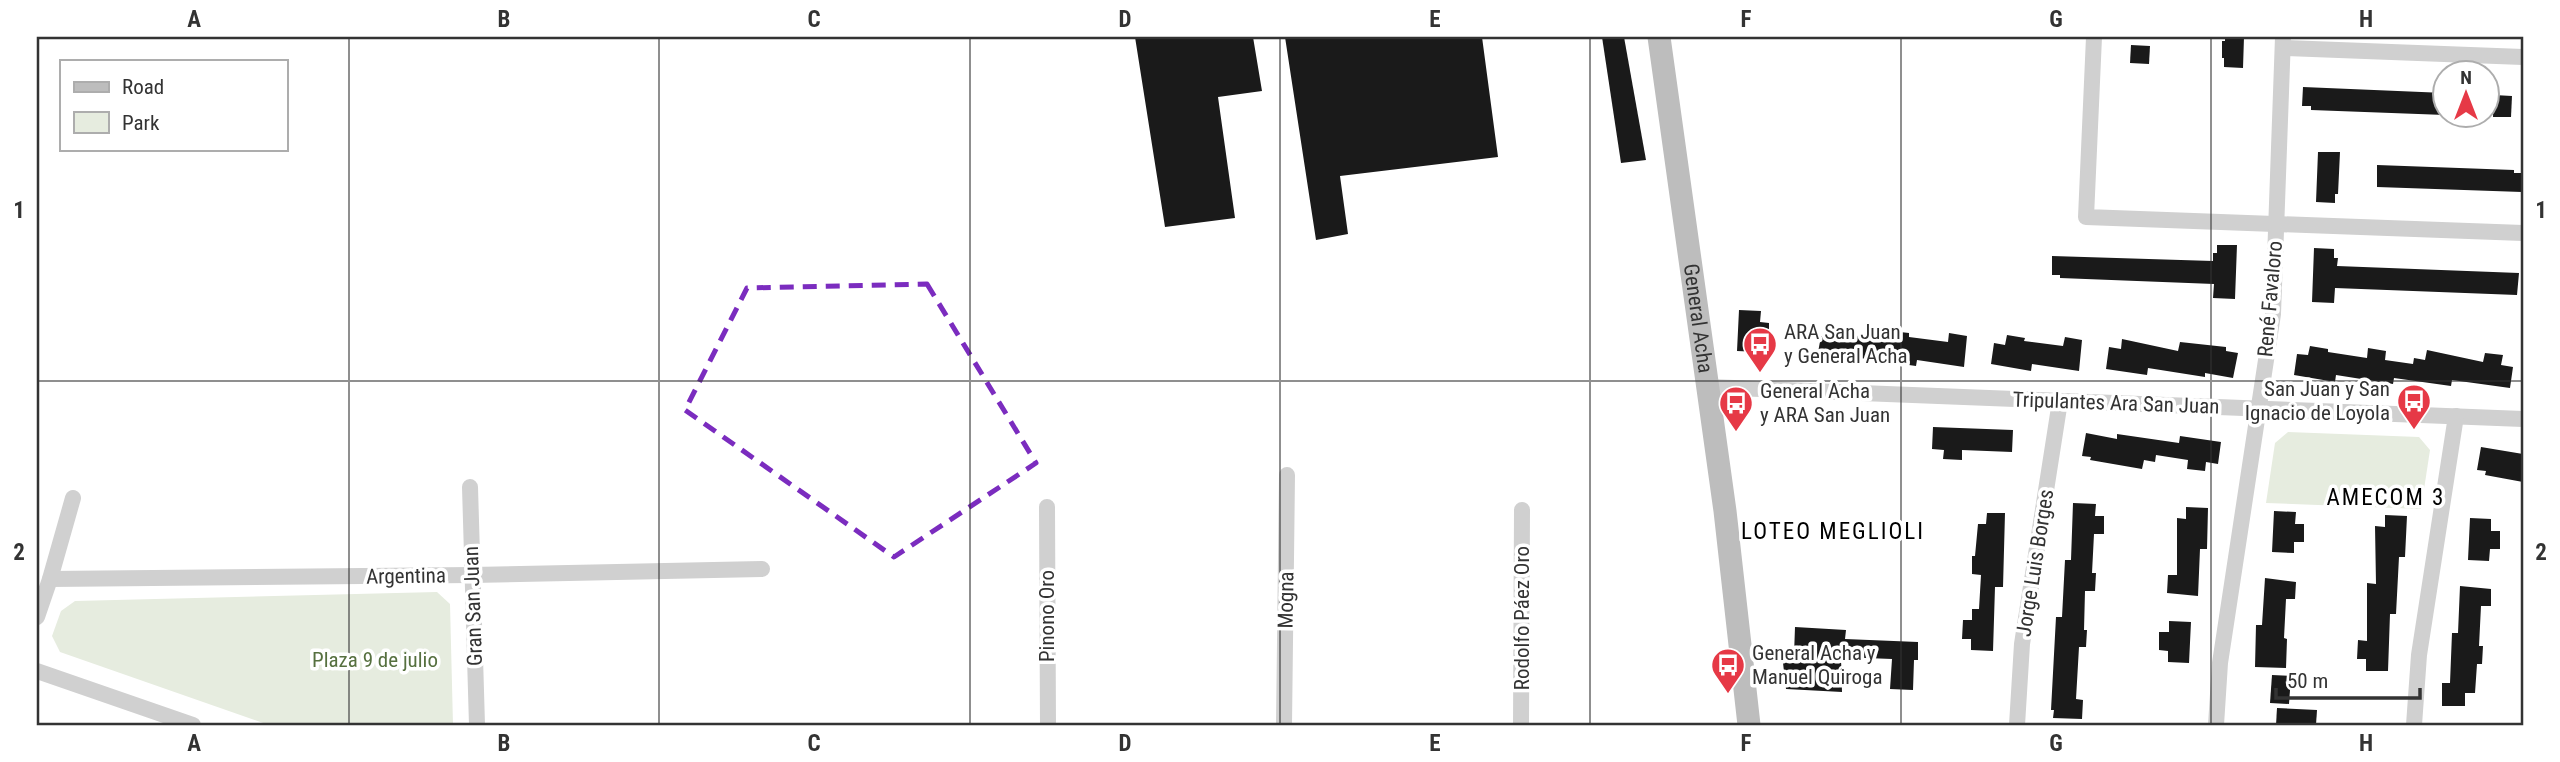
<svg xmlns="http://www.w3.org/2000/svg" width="2560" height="762" font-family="'Roboto Condensed',sans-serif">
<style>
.green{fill:#e6ecdf}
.building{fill:#1a1a1a}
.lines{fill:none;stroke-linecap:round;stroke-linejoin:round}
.minor{stroke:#d0d0d0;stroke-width:16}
.secondary{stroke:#bdbdbd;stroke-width:23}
.marked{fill:none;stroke:#7b2cbf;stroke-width:5;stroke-dasharray:14 9;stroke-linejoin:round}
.grid{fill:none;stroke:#333;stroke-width:2;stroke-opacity:0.55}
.labels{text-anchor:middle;stroke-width:7;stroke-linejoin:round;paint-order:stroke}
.street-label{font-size:21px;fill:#333;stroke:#fff}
.poi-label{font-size:21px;fill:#333;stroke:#fff;text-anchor:start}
.park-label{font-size:21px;fill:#56703f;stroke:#fff}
.neighbourhood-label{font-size:23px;letter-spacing:2px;fill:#000;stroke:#fff}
.neatline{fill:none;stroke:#333;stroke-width:2.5}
.grid-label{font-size:23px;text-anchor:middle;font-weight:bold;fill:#333}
</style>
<rect width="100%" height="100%" fill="#fff"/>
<g class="green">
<path d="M 2288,432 L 2419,437 L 2430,450 L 2421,509 L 2266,503 L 2275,443 Z"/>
<path d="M 437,592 L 450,604 L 453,725 L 269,725 L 60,652 L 52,636 L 61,611 L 75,601 Z"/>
</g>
<g class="building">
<path d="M 1135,37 L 1253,37 L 1262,91 L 1218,97 L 1235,218 L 1165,227 Z"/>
<path d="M 1285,37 L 1482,37 L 1498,157 L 1340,176 L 1348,234 L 1316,240 Z"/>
<path d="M 1602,37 L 1624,37 L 1646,160 L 1621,163 Z"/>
<path d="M 2225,37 L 2244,37 L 2243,68 L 2224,67 L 2224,58 L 2222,58 L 2222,41 L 2225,41 Z"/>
<path d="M 2131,45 L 2150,46 L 2149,64 L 2130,63 Z"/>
<path d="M 2303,87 L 2445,93 L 2445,115 L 2311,110 L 2311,106 L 2302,106 Z"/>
<path d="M 2494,95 L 2512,96 L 2511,117 L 2493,117 Z"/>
<path d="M 2318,152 L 2340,152 L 2338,194 L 2335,194 L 2335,203 L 2316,202 Z"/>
<path d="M 2377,165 L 2514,170 L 2514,173 L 2523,173 L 2522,192 L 2377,187 Z"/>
<path d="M 2217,245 L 2237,245 L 2235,299 L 2213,298 L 2214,284 L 2060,278 L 2060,275 L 2052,275 L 2052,256 L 2213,261 L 2213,253 L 2217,253 Z"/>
<path d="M 2314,248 L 2334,249 L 2334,258 L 2338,258 L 2337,266 L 2519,273 L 2517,295 L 2335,288 L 2334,303 L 2312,302 Z"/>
<path d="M 1739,310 L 1761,311 L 1760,322 L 1769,323 L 1769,341 L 1760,341 L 1759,352 L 1737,351 Z"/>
<path d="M 1834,329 L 1852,332 L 1851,335 L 1890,340 L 1891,331 L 1909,333 L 1909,337 L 1948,342 L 1949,333 L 1967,336 L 1964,367 L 1917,360 L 1916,366 L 1859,358 L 1858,364 L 1817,358 L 1821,336 L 1832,338 Z"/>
<path d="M 2007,335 L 2025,338 L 2024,341 L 2063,346 L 2065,337 L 2082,340 L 2079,371 L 2032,364 L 2031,371 L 1991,364 L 1994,343 L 2005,345 Z"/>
<path d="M 2122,339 L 2178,351 L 2180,342 L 2226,347 L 2226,351 L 2238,353 L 2233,378 L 2205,373 L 2205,377 L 2148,368 L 2147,375 L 2106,369 L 2109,347 L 2121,349 Z"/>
<path d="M 2310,346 L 2328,349 L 2328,352 L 2367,358 L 2368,348 L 2386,351 L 2385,360 L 2413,364 L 2414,358 L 2425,360 L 2427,350 L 2483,362 L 2485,353 L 2503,355 L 2501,365 L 2513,367 L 2510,388 L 2452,380 L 2451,386 L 2394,378 L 2393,384 L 2336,375 L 2335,382 L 2294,375 L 2297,354 L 2308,355 Z"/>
<path d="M 1933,427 L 2013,430 L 2012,452 L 1962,450 L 1962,460 L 1943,459 L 1944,450 L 1932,449 Z"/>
<path d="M 2086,433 L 2117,439 L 2117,434 L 2179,443 L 2180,436 L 2221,442 L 2218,464 L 2206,462 L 2205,471 L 2187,469 L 2188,460 L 2156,455 L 2155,462 L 2144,460 L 2142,469 L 2090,460 L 2091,457 L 2082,456 Z"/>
<path d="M 2481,447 L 2523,454 L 2523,482 L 2485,475 L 2486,471 L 2477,470 Z"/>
<path d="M 2073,503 L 2096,504 L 2095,516 L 2104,516 L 2104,534 L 2094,534 L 2092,573 L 2096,573 L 2095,591 L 2085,591 L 2084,630 L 2087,630 L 2086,647 L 2079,647 L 2076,699 L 2083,700 L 2082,719 L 2053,718 L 2054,710 L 2051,710 L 2056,617 L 2062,617 L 2065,560 L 2071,560 Z"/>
<path d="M 2186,507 L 2208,508 L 2207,549 L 2200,549 L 2198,596 L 2167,593 L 2168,575 L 2177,575 L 2177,518 L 2186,519 Z"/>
<path d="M 2274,511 L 2296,512 L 2295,524 L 2304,524 L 2304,542 L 2294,542 L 2294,553 L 2272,552 Z"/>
<path d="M 1987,513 L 2005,513 L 2003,587 L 1995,587 L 1993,651 L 1971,650 L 1971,639 L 1962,639 L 1963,620 L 1972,620 L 1972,609 L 1979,609 L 1981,575 L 1972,574 L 1972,556 L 1975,556 L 1978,524 L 1986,524 Z"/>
<path d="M 2385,515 L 2407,516 L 2405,557 L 2399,557 L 2396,614 L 2390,614 L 2388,671 L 2366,671 L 2366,659 L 2357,659 L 2358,640 L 2367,641 L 2367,583 L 2376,584 L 2375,526 L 2385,527 Z"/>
<path d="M 2470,518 L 2491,519 L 2491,531 L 2500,531 L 2500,549 L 2490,549 L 2489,561 L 2468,560 Z"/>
<path d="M 2265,578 L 2296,582 L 2295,599 L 2286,599 L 2284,638 L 2287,639 L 2286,668 L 2255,667 L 2256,625 L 2262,625 Z"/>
<path d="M 2460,586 L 2491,589 L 2491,606 L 2481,606 L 2479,646 L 2483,646 L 2482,664 L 2477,664 L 2475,693 L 2465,693 L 2465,706 L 2442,706 L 2442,683 L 2450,683 L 2452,633 L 2458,633 Z"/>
<path d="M 2169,621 L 2191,622 L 2189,663 L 2168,662 L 2168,651 L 2159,650 L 2159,632 L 2169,632 Z"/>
<path d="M 1795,627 L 1846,630 L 1845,639 L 1918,642 L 1918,660 L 1914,660 L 1913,690 L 1890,689 L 1892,659 L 1841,657 L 1842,692 L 1786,689 L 1782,654 L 1794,655 Z"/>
<path d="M 2272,675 L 2291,676 L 2289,704 L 2270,703 Z"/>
<path d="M 2277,708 L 2317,710 L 2316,725 L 2276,725 Z"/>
</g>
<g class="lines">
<g class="minor">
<path d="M 2094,37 L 2086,217 L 2523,233"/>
<path d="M 2283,48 L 2523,57"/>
<path d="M 1708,387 L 2523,419"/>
<path d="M 470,487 L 477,725"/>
<path d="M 1047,507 L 1048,725"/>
<path d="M 50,579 L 472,575 L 762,569"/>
<path d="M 37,617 L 50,579 L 73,498"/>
<path d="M 37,671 L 193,725"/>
<path d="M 1284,725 L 1287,475"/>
<path d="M 1521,725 L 1522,510"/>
<path d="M 2017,725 L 2022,644 L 2060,401"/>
<path d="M 2216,725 L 2220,663 L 2273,314 L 2283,37"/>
<path d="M 2414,725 L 2419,655 L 2456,416"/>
</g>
<path class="secondary" id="s1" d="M 1659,37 L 1725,511 L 1749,725"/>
</g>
<path class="marked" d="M 927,284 L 1036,463 L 894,557 L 685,410 L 747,288 Z"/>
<path class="grid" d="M 349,37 L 349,725M 659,37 L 659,725M 970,37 L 970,725M 1280,37 L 1280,725M 1590,37 L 1590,725M 1901,37 L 1901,725M 2211,37 L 2211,725M 37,381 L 2523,381"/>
<defs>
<g id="bus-pin" transform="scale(1.75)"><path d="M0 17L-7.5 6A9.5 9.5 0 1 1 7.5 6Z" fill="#e63946" stroke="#fff"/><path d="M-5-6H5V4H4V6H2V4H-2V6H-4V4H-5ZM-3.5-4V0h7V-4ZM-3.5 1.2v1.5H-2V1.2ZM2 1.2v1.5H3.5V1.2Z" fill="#fff"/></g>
</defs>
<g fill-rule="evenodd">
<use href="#bus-pin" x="1760" y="344"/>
<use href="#bus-pin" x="2414" y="401"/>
<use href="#bus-pin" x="1736" y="403"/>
<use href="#bus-pin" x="1728" y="665"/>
</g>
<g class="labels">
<g class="street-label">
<text transform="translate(2270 299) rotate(-85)" y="7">René Favaloro</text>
<text dy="7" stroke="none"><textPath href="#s1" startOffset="284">General Acha</textPath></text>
<text transform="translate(2116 403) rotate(2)" y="7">Tripulantes Ara San Juan</text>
<text transform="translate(2035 563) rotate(-81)" y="7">Jorge Luis Borges</text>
<text transform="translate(406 576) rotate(-1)" y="7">Argentina</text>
<text transform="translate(1286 600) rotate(-89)" y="7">Mogna</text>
<text transform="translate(473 606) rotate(-92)" y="7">Gran San Juan</text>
<text transform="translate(1047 616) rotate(-90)" y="7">Pinono Oro</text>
<text transform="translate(1522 618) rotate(-90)" y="7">Rodolfo Páez Oro</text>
</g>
<g class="poi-label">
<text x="1784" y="339">ARA San Juan<tspan x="1784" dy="24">y General Acha</tspan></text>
<text x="2390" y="396" text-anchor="end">San Juan y San<tspan x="2390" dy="24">Ignacio de Loyola</tspan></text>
<text x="1760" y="398">General Acha<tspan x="1760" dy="24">y ARA San Juan</tspan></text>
<text x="1752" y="660">General Acha y<tspan x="1752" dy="24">Manuel Quiroga</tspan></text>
</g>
<g class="park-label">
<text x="375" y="667">Plaza 9 de julio</text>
</g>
<g class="neighbourhood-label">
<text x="2386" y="505">AMECOM 3</text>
<text x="1833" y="539">LOTEO MEGLIOLI</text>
</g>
</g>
<rect width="2560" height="762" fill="none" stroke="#ffffff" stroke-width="77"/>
<rect x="60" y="60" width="228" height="91" fill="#ffffff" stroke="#adadad" stroke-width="2"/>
<rect x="74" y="82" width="35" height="10" fill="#bdbdbd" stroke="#adadad" stroke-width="2"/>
<text x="122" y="94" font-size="21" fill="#333333">Road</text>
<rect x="74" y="112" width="35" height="21" fill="#e6ecdf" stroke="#adadad" stroke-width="2"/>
<text x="122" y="130" font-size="21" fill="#333333">Park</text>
<g transform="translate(2466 94)"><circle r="33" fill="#ffffff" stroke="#adadad" stroke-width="2"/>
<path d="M0-5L12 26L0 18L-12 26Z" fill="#e63946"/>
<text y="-10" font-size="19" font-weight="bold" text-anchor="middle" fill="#333333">N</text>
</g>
<path d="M2276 688v10h144v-10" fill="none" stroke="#333333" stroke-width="3.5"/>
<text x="2287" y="688" font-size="21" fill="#333333" stroke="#ffffff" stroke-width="5" paint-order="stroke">50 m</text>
<rect x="38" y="38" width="2484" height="686" class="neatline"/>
<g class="grid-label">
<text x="194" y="27">A</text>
<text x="504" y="27">B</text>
<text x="814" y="27">C</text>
<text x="1125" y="27">D</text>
<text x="1435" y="27">E</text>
<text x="1746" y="27">F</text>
<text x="2056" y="27">G</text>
<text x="2366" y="27">H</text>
<text x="19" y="218">1</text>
<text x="2541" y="218">1</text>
<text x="19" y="560">2</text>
<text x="2541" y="560">2</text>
<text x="194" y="751">A</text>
<text x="504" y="751">B</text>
<text x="814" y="751">C</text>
<text x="1125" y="751">D</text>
<text x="1435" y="751">E</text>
<text x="1746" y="751">F</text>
<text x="2056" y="751">G</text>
<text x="2366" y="751">H</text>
</g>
</svg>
